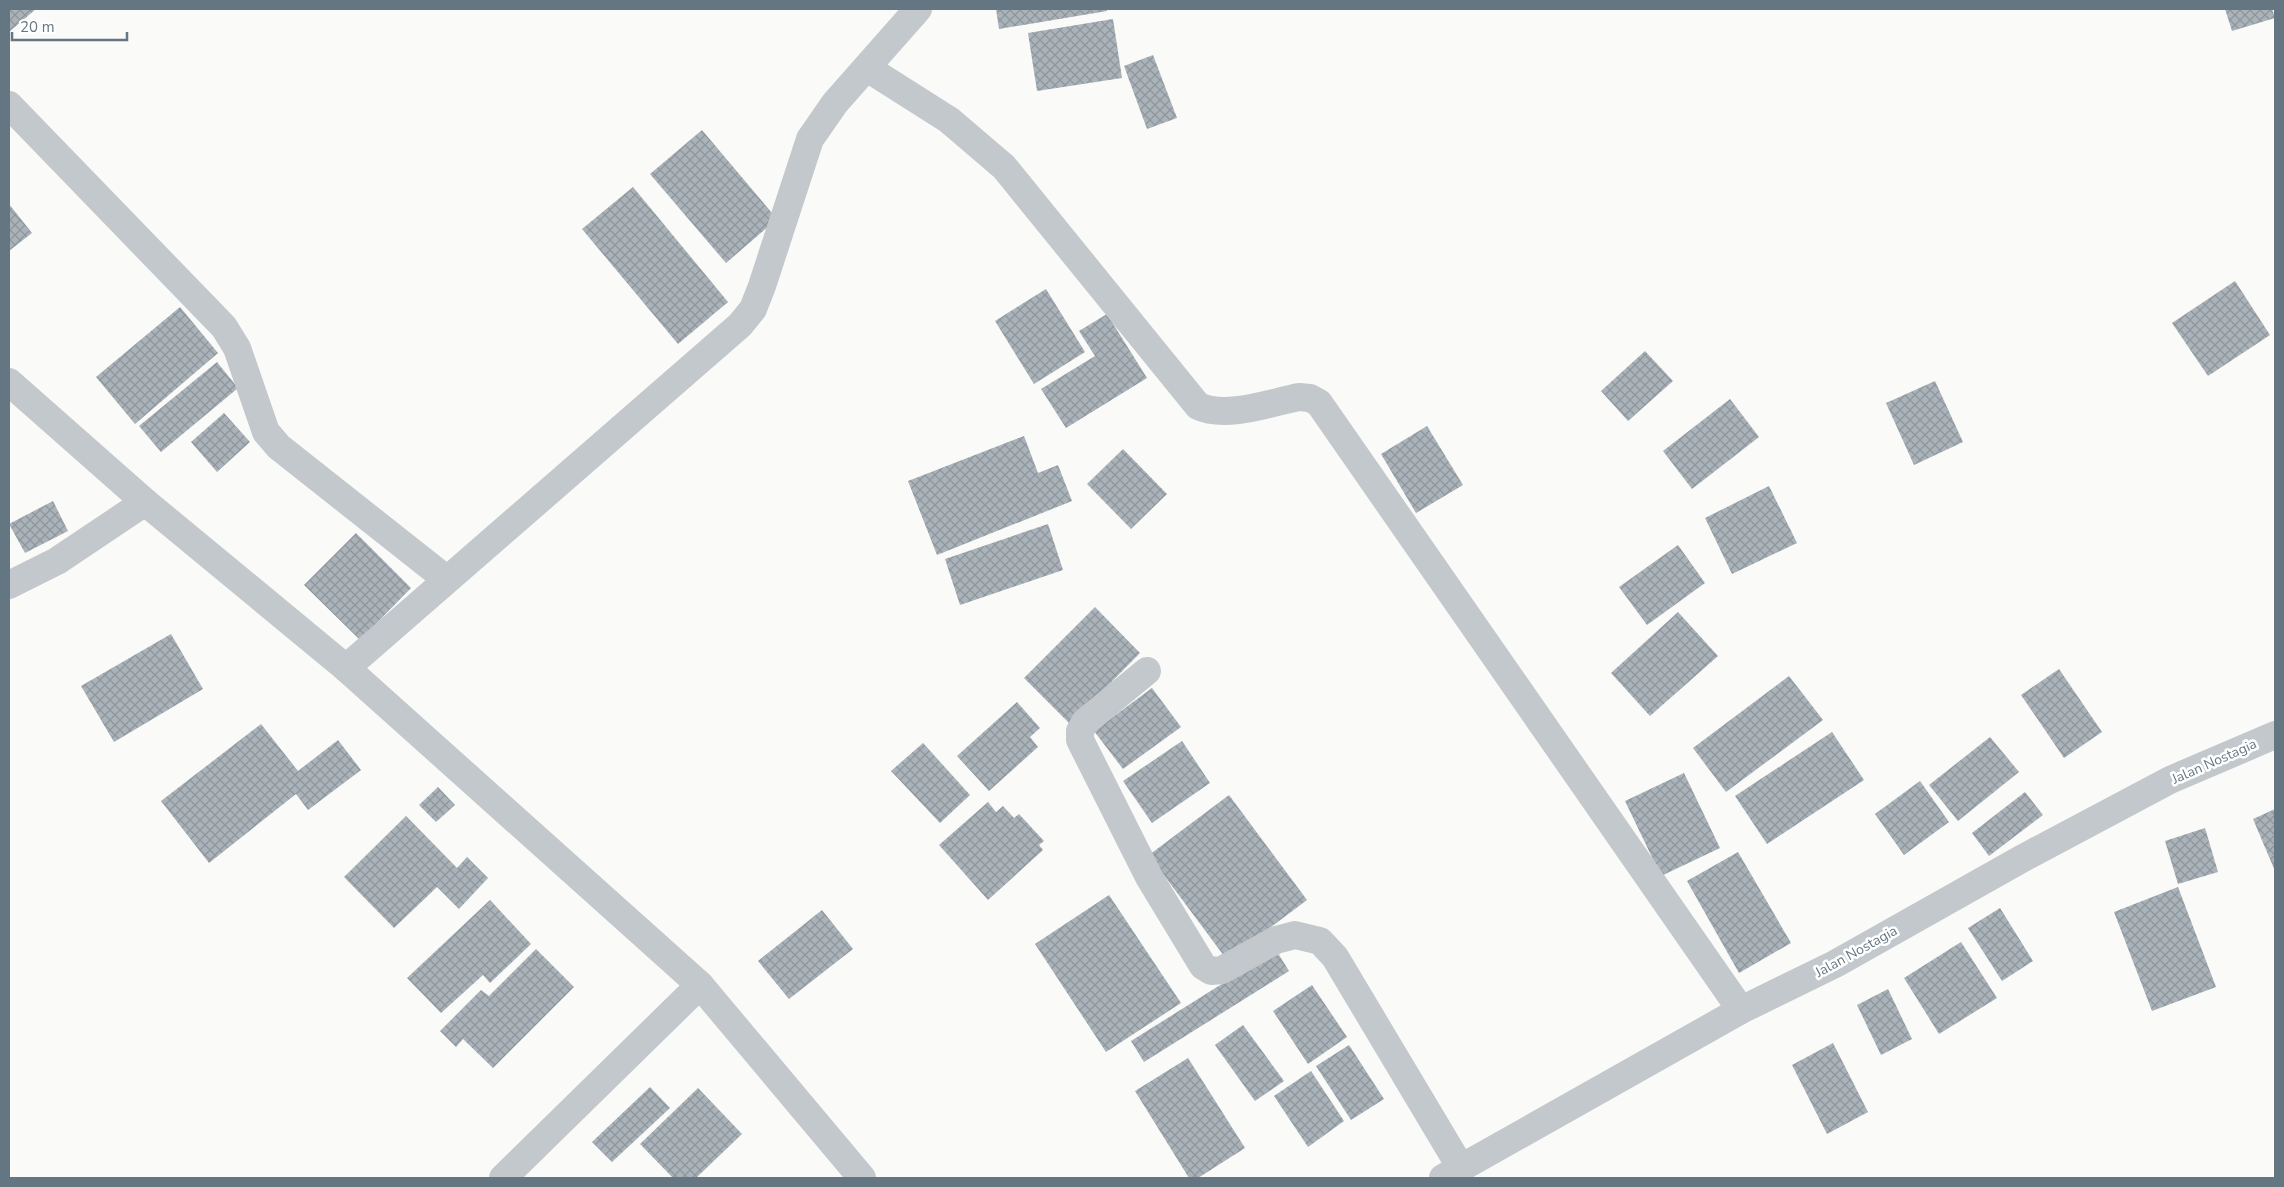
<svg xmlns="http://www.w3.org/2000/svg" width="2284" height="1187" font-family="'Nunito Sans',sans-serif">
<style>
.building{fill:url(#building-cross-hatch)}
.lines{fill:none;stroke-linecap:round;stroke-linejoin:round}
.street{stroke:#c3c8cc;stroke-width:28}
.labels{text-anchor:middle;stroke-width:5;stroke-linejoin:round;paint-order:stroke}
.street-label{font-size:14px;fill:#657683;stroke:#fff}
</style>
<defs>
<pattern id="building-cross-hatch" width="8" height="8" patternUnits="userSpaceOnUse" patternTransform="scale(1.25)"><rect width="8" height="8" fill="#aab3b9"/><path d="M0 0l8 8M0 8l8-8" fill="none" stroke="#8e969c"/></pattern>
</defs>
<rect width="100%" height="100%" fill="#fafaf8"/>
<g class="building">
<path d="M 9,9 L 36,9 L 9,32 Z"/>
<path d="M 996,9 L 1107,9 L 1107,11 L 999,29 Z"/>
<path d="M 2225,9 L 2272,9 L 2275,18 L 2232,31 Z"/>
<path d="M 1113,19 L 1122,78 L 1037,91 L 1028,33 Z"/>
<path d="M 1153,55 L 1177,118 L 1147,129 L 1124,66 Z"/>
<path d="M 702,130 L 777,219 L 726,263 L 650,174 Z"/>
<path d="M 633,187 L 728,302 L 678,344 L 582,229 Z"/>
<path d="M 9,204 L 32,233 L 9,251 Z"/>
<path d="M 2235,281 L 2270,335 L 2208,376 L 2172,323 Z"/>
<path d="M 1046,289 L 1085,352 L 1034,384 L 995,321 Z"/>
<path d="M 180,307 L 218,353 L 135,424 L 96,377 Z"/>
<path d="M 1107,314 L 1147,378 L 1066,428 L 1041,389 L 1095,356 L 1079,331 Z"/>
<path d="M 1645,351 L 1673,381 L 1628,421 L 1601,391 Z"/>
<path d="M 217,362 L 238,388 L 161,452 L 139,426 Z"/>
<path d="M 1935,381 L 1963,442 L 1914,465 L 1886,403 Z"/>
<path d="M 1730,399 L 1759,437 L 1692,489 L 1663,451 Z"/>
<path d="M 224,413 L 250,442 L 217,472 L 191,442 Z"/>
<path d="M 1427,426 L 1463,485 L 1416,513 L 1381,454 Z"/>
<path d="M 1024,436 L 1038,473 L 1058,465 L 1072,501 L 937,555 L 908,481 Z"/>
<path d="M 1123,449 L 1167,494 L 1131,529 L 1087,484 Z"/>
<path d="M 1769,486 L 1797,543 L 1732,574 L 1705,518 Z"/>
<path d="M 53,501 L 68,531 L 25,553 L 9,524 Z"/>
<path d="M 1048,524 L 1063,570 L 960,605 L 945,559 Z"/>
<path d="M 356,533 L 411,588 L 360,640 L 304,585 Z"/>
<path d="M 1678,545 L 1705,583 L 1647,625 L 1619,587 Z"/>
<path d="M 1095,607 L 1140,653 L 1070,724 L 1024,678 Z"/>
<path d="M 1678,612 L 1718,656 L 1650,716 L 1611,673 Z"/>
<path d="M 171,634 L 203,689 L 114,742 L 81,686 Z"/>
<path d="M 2059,669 L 2102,732 L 2064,758 L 2021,695 Z"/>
<path d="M 1789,676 L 1823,720 L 1726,792 L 1693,748 Z"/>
<path d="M 1152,688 L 1181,727 L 1123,769 L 1094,731 Z"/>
<path d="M 1017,702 L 1040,728 L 1030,737 L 1038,747 L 989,791 L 957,756 Z"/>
<path d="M 261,724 L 298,771 L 338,740 L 361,770 L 308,810 L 296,794 L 209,863 L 161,801 Z"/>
<path d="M 1832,732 L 1864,780 L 1767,844 L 1735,796 Z"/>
<path d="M 1990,737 L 2019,772 L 1958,821 L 1929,785 Z"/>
<path d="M 1182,741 L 1210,783 L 1152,823 L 1123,781 Z"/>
<path d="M 923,743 L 970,795 L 940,823 L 891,771 Z"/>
<path d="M 1684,773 L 1720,848 L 1661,876 L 1625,801 Z"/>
<path d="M 1920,781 L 1949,822 L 1904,855 L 1875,814 Z"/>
<path d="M 438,787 L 455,805 L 436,822 L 419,805 Z"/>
<path d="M 2025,792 L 2043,815 L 1989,856 L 1972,833 Z"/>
<path d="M 1229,795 L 1307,900 L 1227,960 L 1149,855 Z"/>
<path d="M 988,802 L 996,812 L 1003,806 L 1014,818 L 1019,814 L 1044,841 L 1039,845 L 1043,850 L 988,900 L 939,845 Z"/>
<path d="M 2275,809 L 2275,871 L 2253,819 Z"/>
<path d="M 406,816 L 457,868 L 467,857 L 488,878 L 459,909 L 437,887 L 394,928 L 344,877 Z"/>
<path d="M 2205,828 L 2218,872 L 2178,884 L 2165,841 Z"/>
<path d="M 1738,852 L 1791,943 L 1739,973 L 1687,881 Z"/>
<path d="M 2178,887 L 2216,987 L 2152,1011 L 2114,912 Z"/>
<path d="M 1109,895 L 1181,1003 L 1106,1052 L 1035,944 Z"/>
<path d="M 490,900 L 531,944 L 490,983 L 483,975 L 441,1013 L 407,978 Z"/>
<path d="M 2000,908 L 2033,961 L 2002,981 L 1968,928 Z"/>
<path d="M 822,910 L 853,949 L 789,999 L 758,961 Z"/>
<path d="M 1961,942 L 1997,998 L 1939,1034 L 1904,978 Z"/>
<path d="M 536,949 L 574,987 L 493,1068 L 463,1039 L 456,1047 L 440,1031 L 481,990 L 489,996 Z"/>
<path d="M 1276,950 L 1289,971 L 1144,1062 L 1131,1041 Z"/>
<path d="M 1312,985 L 1347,1037 L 1308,1064 L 1273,1011 Z"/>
<path d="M 1888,989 L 1912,1039 L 1881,1055 L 1857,1005 Z"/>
<path d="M 1243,1025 L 1284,1081 L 1255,1101 L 1215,1045 Z"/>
<path d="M 1833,1043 L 1868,1112 L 1827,1134 L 1792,1065 Z"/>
<path d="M 1349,1045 L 1384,1099 L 1351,1120 L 1316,1066 Z"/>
<path d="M 1188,1058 L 1245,1148 L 1198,1178 L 1189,1178 L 1135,1091 Z"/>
<path d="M 1311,1071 L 1344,1121 L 1308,1147 L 1274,1096 Z"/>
<path d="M 650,1087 L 670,1108 L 612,1162 L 592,1142 Z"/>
<path d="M 698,1088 L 742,1134 L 696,1178 L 673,1178 L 640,1144 Z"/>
</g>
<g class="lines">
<g class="street">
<path d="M 867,68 L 949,120 L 1004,167 L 1198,406 C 1226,419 1269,403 1299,397 L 1310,398 L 1319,403 L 1741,1010"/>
<path d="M 9,105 L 224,327 L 237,348 L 266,432 L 279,447 L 446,579"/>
<path d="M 9,382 L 145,502 L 346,668 L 700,985 L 862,1178"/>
<path d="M 9,585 L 57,561 L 145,502"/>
<path d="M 346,668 L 740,325 L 753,309 L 762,286 L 810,139 L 835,103 L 918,9"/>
<path d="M 1147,671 L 1085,722 L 1080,731 L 1080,740 L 1149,877 L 1203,966 L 1211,971 L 1222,970 L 1276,940 L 1295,935 L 1320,941 L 1335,957 L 1461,1168"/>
<path d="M 503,1178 L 700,985"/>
<path d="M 1443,1178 L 1741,1010 L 1835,964 L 2025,857 L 2170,780 L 2275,735"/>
</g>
</g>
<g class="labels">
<g class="street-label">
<text transform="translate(2214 761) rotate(-24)" y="5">Jalan Nostagia</text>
<text transform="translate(1856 951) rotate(-29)" y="5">Jalan Nostagia</text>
</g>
</g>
<rect width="2284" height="1187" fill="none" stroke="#657683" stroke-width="20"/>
<path d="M12 32v8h115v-8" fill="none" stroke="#657683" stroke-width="2.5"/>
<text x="20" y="32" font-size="15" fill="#657683" stroke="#ffffff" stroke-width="4" paint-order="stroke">20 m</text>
</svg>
